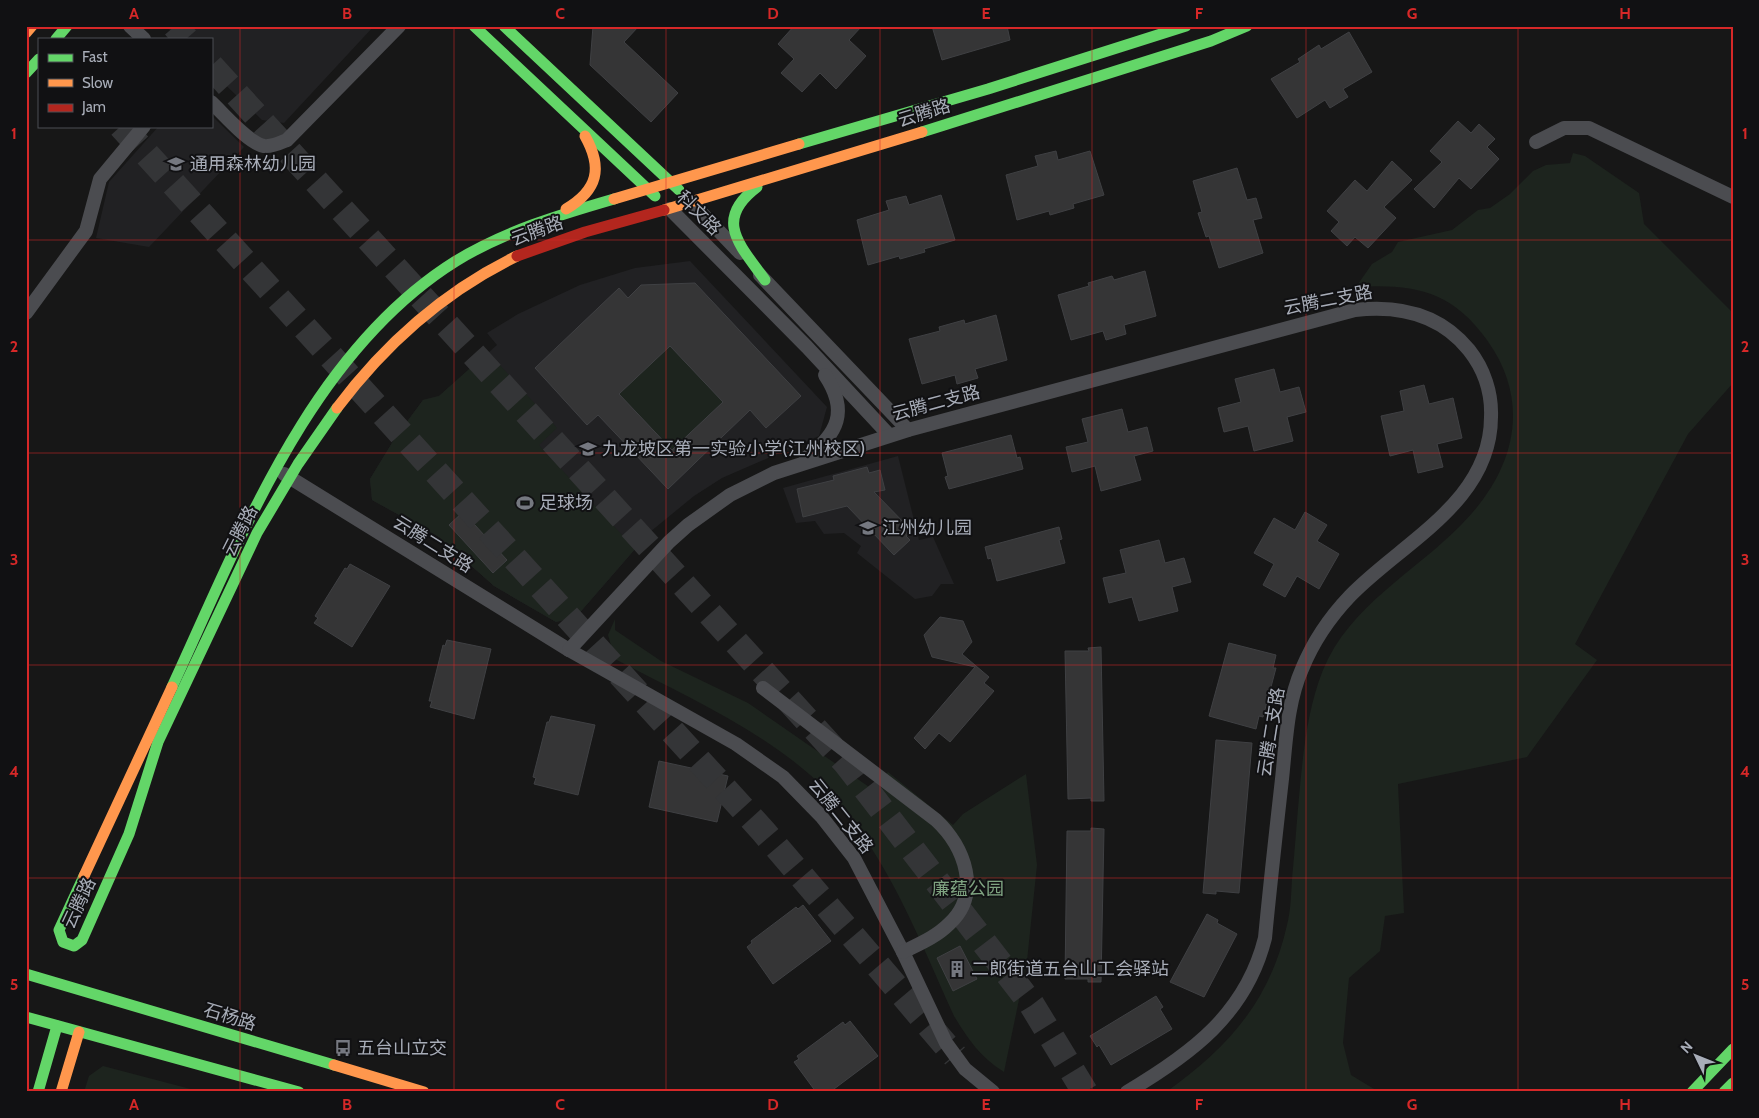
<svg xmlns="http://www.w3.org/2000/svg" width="1759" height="1118" font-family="Cabin,'Noto Sans SC',sans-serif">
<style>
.built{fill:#212123}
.green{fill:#1d241e;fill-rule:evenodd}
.building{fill:#353536;stroke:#3f4043;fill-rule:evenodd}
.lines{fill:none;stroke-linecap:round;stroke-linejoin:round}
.highway-tunnel{stroke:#343537;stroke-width:26;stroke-dasharray:26 13;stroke-linecap:butt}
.street{stroke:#4b4c50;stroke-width:14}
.fast{stroke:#63d668;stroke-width:11}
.slow{stroke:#ff974d;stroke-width:11}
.jam{stroke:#b3261e;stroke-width:11}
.grid{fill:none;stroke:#d62828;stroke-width:1;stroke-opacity:0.55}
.labels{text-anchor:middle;stroke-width:4;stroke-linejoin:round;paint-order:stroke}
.street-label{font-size:18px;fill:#a8adb8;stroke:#111113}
.poi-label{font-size:18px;fill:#a8adb8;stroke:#111113;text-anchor:start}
.park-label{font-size:18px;fill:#7fa381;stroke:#111113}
.neatline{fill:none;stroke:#d62828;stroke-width:2}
.grid-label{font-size:16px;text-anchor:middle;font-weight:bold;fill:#d62828}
</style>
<rect width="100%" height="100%" fill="#171717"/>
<g class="built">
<path d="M 166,26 L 374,26 L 284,123 L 262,120 L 211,71 L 211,39 L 179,39 Z"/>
<path d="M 211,115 L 244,147 L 149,247 L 96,238 L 109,182 L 159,126 L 211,126 Z"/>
<path d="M 690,261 L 827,407 L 819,436 L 722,478 L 694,496 L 650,532 L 576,617 L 556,622 L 494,586 L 439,537 L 372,500 L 370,479 L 395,438 L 423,400 L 439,396 L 497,345 L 487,333 L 518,314 L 580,285 L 635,268 Z"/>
<path d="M 898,456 L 919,540 L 933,537 L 954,584 L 941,584 L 932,596 L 915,599 L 857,553 L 861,546 L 844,533 L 824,534 L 815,521 L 796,523 L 783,488 Z"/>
</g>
<g class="green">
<path d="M 1573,153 L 1585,156 L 1639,193 L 1644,224 L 1733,313 L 1733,383 L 1688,434 L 1575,644 L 1597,660 L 1527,757 L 1398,784 L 1404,913 L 1385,916 L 1380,951 L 1349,978 L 1343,1043 L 1351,1075 L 1379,1092 L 1166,1092 C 1228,1048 1270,1001 1287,925 C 1291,910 1291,894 1292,879 C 1295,848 1297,817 1300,786 C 1304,746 1308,708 1323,670 C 1350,605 1414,573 1461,525 C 1514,472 1533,404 1487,340 C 1451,290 1413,284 1356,287 L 1372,264 L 1392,252 L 1398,242 L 1452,230 L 1478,210 L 1490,208 L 1510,194 L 1533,171 L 1546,165 L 1570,163 Z"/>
<path d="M 670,346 L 723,402 L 672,450 L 619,394 Z"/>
<path d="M 488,352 L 557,428 L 539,445 L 635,549 L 576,617 L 556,622 L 494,586 L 439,537 L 372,500 L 370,479 L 395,438 L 423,400 L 439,396 ZM 463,512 L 507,560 L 493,573 L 449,525 Z"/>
<path d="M 615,619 L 615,630 L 661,661 L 748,703 L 872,789 L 888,772 L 953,825 L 963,814 L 1026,774 L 1037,865 L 1027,961 L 1004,1072 C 981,1058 968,1039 954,1016 C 919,939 888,856 829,793 C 774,735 685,696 615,659 L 608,635 Z"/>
<path d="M 103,1066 L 202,1092 L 84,1092 L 89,1076 Z"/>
</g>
<g class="building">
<path d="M 593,26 L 639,26 L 624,42 L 678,93 L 651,122 L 590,65 Z"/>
<path d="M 794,26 L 862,26 L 849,40 L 866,56 L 836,89 L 820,73 L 802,92 L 781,73 L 794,59 L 778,44 Z"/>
<path d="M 932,26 L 1007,26 L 1010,40 L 942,60 Z"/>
<path d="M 1349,32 L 1372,72 L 1343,89 L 1348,97 L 1330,108 L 1325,100 L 1297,118 L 1271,79 L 1300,62 L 1298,59 L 1319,45 L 1321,49 Z"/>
<path d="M 1458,121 L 1471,133 L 1479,124 L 1495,139 L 1487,147 L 1499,159 L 1471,189 L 1459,178 L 1434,208 L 1414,189 L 1442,162 L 1430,151 Z"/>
<path d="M 1056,151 L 1058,160 L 1090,151 L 1104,195 L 1073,204 L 1074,208 L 1050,215 L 1049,211 L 1017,220 L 1006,175 L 1038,166 L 1035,156 Z"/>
<path d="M 1392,161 L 1412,180 L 1384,207 L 1396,218 L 1368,248 L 1355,237 L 1347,246 L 1331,231 L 1339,222 L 1327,211 L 1355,180 L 1367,191 Z"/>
<path d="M 1237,168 L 1247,200 L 1256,198 L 1262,218 L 1253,220 L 1263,253 L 1219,268 L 1209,236 L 1206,237 L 1198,213 L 1202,212 L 1193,181 Z"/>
<path d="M 941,195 L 955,240 L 924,249 L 925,252 L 900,259 L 899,256 L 868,265 L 857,220 L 889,210 L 886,201 L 906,196 L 909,205 Z"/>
<path d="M 1145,271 L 1156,316 L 1124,325 L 1126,334 L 1106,340 L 1103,331 L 1071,340 L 1058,295 L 1089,286 L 1088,283 L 1112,276 L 1114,280 Z"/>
<path d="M 695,283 L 801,396 L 766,428 L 750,410 L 668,489 L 598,415 L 587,425 L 535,368 L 619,288 L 628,298 L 641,285 ZM 670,346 L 723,402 L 672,450 L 619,394 Z"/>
<path d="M 996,315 L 1007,360 L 975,369 L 978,378 L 957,384 L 955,375 L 922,384 L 909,339 L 940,331 L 939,327 L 964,320 L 965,324 Z"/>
<path d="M 1274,369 L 1280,392 L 1299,387 L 1306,412 L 1287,417 L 1293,441 L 1254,451 L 1248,426 L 1224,432 L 1218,408 L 1241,402 L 1235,379 Z"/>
<path d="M 1424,385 L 1429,404 L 1453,398 L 1462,438 L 1437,444 L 1443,467 L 1418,473 L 1413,450 L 1390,456 L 1381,416 L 1404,411 L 1400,391 Z"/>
<path d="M 1122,409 L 1128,432 L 1147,427 L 1153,451 L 1134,456 L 1141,480 L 1101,491 L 1095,466 L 1072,472 L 1066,447 L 1088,442 L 1082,419 Z"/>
<path d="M 1011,435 L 1017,458 L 1020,457 L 1023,469 L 949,489 L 945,477 L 948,476 L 942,453 Z"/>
<path d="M 867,467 L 869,473 L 880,470 L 885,490 L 874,492 L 912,531 L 906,536 L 910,540 L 894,555 L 847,506 L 803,517 L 797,489 L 834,480 L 833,476 Z"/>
<path d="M 463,512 L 507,560 L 493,573 L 449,525 Z"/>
<path d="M 1305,512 L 1327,525 L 1317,541 L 1339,554 L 1319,589 L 1297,576 L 1285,597 L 1263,585 L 1274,564 L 1254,553 L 1274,518 L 1295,530 Z"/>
<path d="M 1059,527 L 1062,539 L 1059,540 L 1065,563 L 997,581 L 991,558 L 988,559 L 985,547 Z"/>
<path d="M 1159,540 L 1165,563 L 1184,558 L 1191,582 L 1172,587 L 1178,611 L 1139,621 L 1132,597 L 1109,603 L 1103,578 L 1126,573 L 1120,550 Z"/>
<path d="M 350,564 L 390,586 L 352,647 L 314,623 L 318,618 L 315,616 L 345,568 L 347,569 Z"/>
<path d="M 940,617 L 963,621 L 972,642 L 962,654 L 989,677 L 984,683 L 994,691 L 950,742 L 939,733 L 925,749 L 914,738 L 975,667 L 932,657 L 924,635 Z"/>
<path d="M 447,640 L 491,649 L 474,719 L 430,707 L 432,701 L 429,701 L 443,645 L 445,646 Z"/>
<path d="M 1229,643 L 1276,655 L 1273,668 L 1276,668 L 1263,717 L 1259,716 L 1256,729 L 1209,716 Z"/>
<path d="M 1101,647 L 1104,801 L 1091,801 L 1091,798 L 1068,799 L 1065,651 L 1089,651 L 1088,648 Z"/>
<path d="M 551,716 L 595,725 L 578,795 L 534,784 L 536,778 L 533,777 L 547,722 L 549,722 Z"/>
<path d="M 1216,740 L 1252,743 L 1239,893 L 1216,891 L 1216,894 L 1203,893 Z"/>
<path d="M 659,761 L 728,776 L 717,822 L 649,807 Z"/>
<path d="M 1091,828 L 1104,829 L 1101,982 L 1088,982 L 1088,979 L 1065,979 L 1067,831 L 1091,831 Z"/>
<path d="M 803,905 L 831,941 L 773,984 L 747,947 L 752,943 L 751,941 L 796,907 L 798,909 Z"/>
<path d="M 1207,914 L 1218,920 L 1217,923 L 1237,934 L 1204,997 L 1170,982 Z"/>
<path d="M 960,946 L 977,979 L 953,991 L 937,958 Z"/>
<path d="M 1156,996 L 1163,1007 L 1160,1009 L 1172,1029 L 1111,1065 L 1099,1045 L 1097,1047 L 1090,1036 Z"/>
<path d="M 850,1021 L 878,1056 L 830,1092 L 816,1092 L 794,1062 L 799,1059 L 797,1056 L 843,1022 L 845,1025 Z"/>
</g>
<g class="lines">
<g class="highway-tunnel">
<path d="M 175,26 L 186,39"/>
<path d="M 211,66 L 846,763 L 1032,1005 L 1085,1092"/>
<path d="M 121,126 L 763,831 L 955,1056"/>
</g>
<g class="street">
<path d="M 130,26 L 144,39"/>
<path d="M 211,102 C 223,113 248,143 264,146 C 272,147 280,143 287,140 L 399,26"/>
<path d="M 1536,142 L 1564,128 L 1589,128 L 1733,197"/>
<path d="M 692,203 L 740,253"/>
<path d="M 670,209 L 807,347 L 889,435"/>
<path d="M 760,275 L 908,430"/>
<path d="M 26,313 L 86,231 L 100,179 L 144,126"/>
<path d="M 806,458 C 838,434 849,411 825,375"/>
<path d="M 284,474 L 569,650 L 736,744 L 783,777 L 821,816 L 854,858 L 903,952 L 946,1043 L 965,1069 L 993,1092"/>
<path d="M 569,650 L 669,542 L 688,525 L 730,495 L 774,473 L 908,430 L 1355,310 C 1399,305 1440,314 1469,350 C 1484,369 1492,393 1491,417 C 1491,502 1401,543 1350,596 C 1330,617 1313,642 1302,669 C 1287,703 1286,742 1282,779 C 1276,832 1270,885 1265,938 C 1246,1014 1191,1054 1127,1092"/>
<path d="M 763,688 L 936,820 C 965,847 982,894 949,924 C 936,937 919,944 903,952"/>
</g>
<g class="fast">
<path d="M 474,26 L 655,196"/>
<path d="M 504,26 L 679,190"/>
<path d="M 56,39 L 67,26"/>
<path d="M 26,73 L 39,59"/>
<path d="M 922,132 L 1211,41 L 1247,26"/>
<path d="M 799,144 L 988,89 L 1186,26"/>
<path d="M 757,187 C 713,220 740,245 765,280"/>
<path d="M 172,687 C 241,538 310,352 456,261 C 505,231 559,215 614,199"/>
<path d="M 84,876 L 59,930 L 63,942 L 74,946 L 82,940 L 129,834 L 158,742 L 257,533 L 298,464 L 337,408"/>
<path d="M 26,974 L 334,1065"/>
<path d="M 26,1017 L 299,1092"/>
<path d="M 38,1092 L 57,1026"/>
<path d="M 1692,1092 L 1733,1049"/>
<path d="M 1724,1092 L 1733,1083"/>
</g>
<g class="slow">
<path d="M 26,33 L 32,26"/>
<path d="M 614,199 L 799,144"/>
<path d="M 566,209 C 598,190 603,168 585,136"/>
<path d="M 664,210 L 922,132"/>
<path d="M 337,408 C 385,344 445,291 517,256"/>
<path d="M 84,876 L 172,687"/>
<path d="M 334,1065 L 424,1092"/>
<path d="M 61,1092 L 79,1032"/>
</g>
<path class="jam" d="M 517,256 L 585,232 L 664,210"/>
</g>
<path class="grid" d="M 240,26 L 240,1092M 454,26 L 454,1092M 666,26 L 666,1092M 880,26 L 880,1092M 1092,26 L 1092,1092M 1306,26 L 1306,1092M 1518,26 L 1518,1092M 26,240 L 1733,240M 26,453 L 1733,453M 26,665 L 1733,665M 26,878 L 1733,878"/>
<defs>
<g id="school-bare" transform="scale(1.35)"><path d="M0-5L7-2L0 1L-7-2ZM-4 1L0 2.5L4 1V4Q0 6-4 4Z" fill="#757880" stroke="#111113" stroke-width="2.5" paint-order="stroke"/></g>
<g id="stadium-bare" transform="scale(1.35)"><path d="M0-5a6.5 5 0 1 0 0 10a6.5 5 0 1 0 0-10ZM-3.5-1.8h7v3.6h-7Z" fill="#757880" stroke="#111113" stroke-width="2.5" paint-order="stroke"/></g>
<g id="building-bare" transform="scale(1.35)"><path d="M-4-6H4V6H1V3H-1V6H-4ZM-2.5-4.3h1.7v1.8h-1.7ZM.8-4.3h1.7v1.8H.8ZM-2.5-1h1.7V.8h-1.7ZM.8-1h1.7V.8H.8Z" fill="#757880" stroke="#111113" stroke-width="2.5" paint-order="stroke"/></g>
<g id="bus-bare" transform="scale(1.35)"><path d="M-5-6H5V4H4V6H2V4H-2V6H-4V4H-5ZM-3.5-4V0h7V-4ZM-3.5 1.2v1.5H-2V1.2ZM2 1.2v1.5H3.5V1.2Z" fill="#757880" stroke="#111113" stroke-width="2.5" paint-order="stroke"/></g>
</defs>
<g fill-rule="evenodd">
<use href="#school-bare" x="176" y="164"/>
<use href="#school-bare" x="588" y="449"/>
<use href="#stadium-bare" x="525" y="503"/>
<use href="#school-bare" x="868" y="528"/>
<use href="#building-bare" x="957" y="969"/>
<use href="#bus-bare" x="343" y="1048"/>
</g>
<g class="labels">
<g class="street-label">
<text transform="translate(924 113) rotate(-17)" y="6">云腾路</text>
<text transform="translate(699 213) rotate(45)" y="6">科文路</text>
<text transform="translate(537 231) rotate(-20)" y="6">云腾路</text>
<text transform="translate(1328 300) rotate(-11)" y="6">云腾二支路</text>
<text transform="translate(936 403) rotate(-15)" y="6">云腾二支路</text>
<text transform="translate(240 531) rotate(-63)" y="6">云腾路</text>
<text transform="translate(433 544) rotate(32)" y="6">云腾二支路</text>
<text transform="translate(1271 732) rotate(-81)" y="6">云腾二支路</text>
<text transform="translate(841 816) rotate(51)" y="6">云腾二支路</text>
<text transform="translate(79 903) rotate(-65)" y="6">云腾路</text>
<text transform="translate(230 1017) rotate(17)" y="6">石杨路</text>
</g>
<g class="poi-label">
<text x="190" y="170">通用森林幼儿园</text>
<text x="602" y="455">九龙坡区第一实验小学(江州校区)</text>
<text x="539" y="509">足球场</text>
<text x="882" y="534">江州幼儿园</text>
<text x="971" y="975">二郎街道五台山工会驿站</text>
<text x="357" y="1054">五台山立交</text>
</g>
<g class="park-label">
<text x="968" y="895">廉蕴公园</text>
</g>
</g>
<rect width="1759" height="1118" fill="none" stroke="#111113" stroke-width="55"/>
<rect x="38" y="38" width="175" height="90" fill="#111113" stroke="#4d4f55"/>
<rect x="48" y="54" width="25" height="8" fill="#63d668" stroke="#4d4f55"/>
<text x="82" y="62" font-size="15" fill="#a8adb8">Fast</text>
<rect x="48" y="79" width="25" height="8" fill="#ff974d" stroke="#4d4f55"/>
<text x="82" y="88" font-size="15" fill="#a8adb8">Slow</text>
<rect x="48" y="104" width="25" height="8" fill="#b3261e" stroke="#4d4f55"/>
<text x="82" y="112" font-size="15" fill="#a8adb8">Jam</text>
<g transform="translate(1696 1056) rotate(313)" stroke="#111113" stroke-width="4" paint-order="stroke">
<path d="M0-4L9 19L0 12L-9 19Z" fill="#a8adb8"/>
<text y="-8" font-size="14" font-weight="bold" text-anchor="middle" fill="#a8adb8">N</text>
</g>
<rect x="28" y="28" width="1704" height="1062" class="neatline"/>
<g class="grid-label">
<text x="134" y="19">A</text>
<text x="347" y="19">B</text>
<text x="560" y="19">C</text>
<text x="773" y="19">D</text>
<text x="986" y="19">E</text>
<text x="1199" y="19">F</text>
<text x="1412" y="19">G</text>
<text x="1625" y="19">H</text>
<text x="14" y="139">1</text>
<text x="1745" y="139">1</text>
<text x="14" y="352">2</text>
<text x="1745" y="352">2</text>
<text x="14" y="565">3</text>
<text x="1745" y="565">3</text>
<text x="14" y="777">4</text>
<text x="1745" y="777">4</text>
<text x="14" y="990">5</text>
<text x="1745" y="990">5</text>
<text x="134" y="1110">A</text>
<text x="347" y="1110">B</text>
<text x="560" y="1110">C</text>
<text x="773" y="1110">D</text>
<text x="986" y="1110">E</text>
<text x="1199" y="1110">F</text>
<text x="1412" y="1110">G</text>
<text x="1625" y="1110">H</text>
</g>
</svg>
